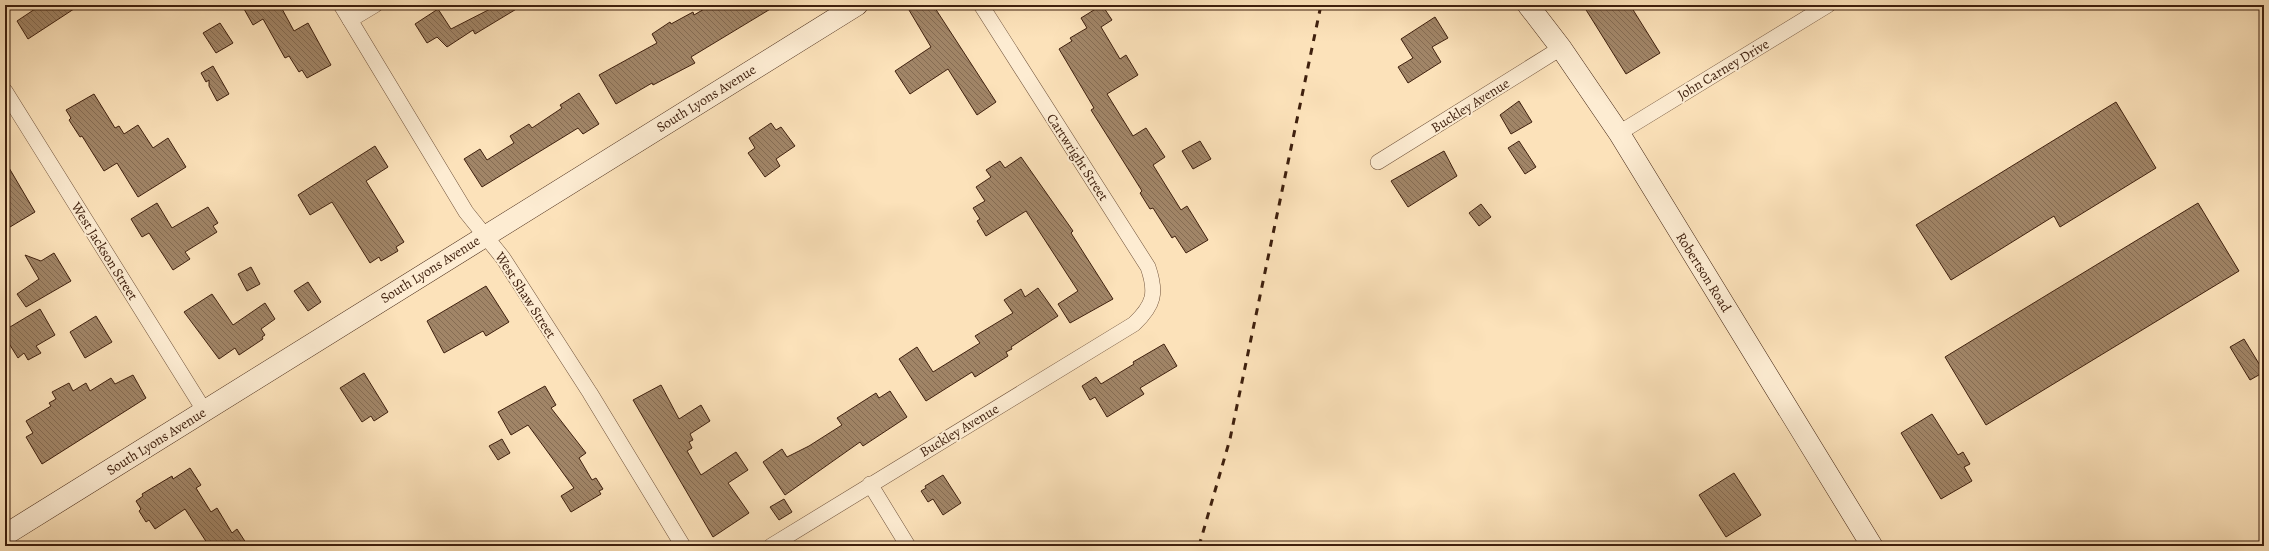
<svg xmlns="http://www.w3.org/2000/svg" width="2269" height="551" font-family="Alegreya,serif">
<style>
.building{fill:url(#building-back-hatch);stroke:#3f200e}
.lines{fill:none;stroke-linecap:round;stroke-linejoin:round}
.street-casing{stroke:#6e5039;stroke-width:16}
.secondary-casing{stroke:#3f200e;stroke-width:22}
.street{stroke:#fdecd2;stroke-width:15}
.secondary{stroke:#fdecd2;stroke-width:21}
.rail{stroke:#3f200e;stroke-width:3;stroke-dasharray:7 7;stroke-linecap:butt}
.labels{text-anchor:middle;stroke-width:4;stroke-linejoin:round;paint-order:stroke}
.street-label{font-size:14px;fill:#3f200e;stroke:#fdecd2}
</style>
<defs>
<pattern id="building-back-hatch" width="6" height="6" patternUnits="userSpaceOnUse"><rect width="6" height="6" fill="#a18567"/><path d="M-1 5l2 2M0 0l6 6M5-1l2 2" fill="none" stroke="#856c53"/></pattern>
</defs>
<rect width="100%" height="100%" fill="#fce2ba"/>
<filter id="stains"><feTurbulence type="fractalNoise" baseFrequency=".005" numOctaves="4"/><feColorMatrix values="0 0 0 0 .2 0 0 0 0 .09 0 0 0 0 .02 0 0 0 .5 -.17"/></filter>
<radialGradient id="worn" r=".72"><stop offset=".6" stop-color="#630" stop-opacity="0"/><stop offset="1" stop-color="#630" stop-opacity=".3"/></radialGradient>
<g class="building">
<path d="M 41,5 L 80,5 L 28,39 L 17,21 Z"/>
<path d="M 251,5 L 285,5 L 281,7 L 294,31 L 308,23 L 331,65 L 307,78 L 302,70 L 299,72 L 289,56 L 285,58 L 263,19 L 253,25 L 244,9 Z"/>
<path d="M 498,5 L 523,5 L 475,34 L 473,30 L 447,47 L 437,37 L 427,43 L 415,24 L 438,9 L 451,29 Z"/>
<path d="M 711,5 L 777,5 L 691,57 L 695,63 L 653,85 L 652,83 L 616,104 L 599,75 L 657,43 L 652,34 L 670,22 L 671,24 L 693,12 L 694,15 Z"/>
<path d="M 906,5 L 933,5 L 996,102 L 977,115 L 948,69 L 910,94 L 895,71 L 931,47 Z"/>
<path d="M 1102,5 L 1112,20 L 1101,27 L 1120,59 L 1126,55 L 1138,75 L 1107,94 L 1133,136 L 1146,128 L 1165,157 L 1153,165 L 1181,210 L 1187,206 L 1208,240 L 1186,253 L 1175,236 L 1172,238 L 1153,208 L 1150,209 L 1140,193 L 1142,191 L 1091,110 L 1094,108 L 1059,49 L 1072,41 L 1070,38 L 1087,28 L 1081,18 Z"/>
<path d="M 1583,5 L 1630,5 L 1660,53 L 1626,74 Z"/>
<path d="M 1435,17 L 1448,38 L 1432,47 L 1441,62 L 1408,83 L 1398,67 L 1413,58 L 1401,39 Z"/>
<path d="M 220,23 L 233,43 L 216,53 L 203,33 Z"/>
<path d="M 213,66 L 229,94 L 217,101 L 209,86 L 209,80 L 206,82 L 201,73 Z"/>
<path d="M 579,93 L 599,124 L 583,134 L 578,128 L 482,187 L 464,159 L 480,149 L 487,160 L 514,143 L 510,136 L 529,124 L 532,128 L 562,108 L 560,105 Z"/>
<path d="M 94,94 L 115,128 L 119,126 L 124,134 L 138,125 L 153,148 L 168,138 L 186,167 L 138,197 L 117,163 L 104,171 L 82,136 L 80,137 L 69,120 L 71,118 L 66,110 Z"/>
<path d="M 1519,101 L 1532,122 L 1511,134 L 1500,115 Z"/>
<path d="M 2116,102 L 2156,168 L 2060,227 L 2054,216 L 1951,280 L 1916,225 Z"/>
<path d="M 771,123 L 776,130 L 781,127 L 795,146 L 776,159 L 780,166 L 765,177 L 748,153 L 755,148 L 749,138 Z"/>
<path d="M 1200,141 L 1211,159 L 1193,169 L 1182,151 Z"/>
<path d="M 1519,141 L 1536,167 L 1525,174 L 1508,148 Z"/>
<path d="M 375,146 L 388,167 L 366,181 L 404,242 L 396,247 L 398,251 L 381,261 L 379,257 L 370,263 L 332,202 L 310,215 L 298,195 Z"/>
<path d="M 1444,151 L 1457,176 L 1408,207 L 1391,181 Z"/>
<path d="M 1021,157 L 1073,231 L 1071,233 L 1113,299 L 1070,323 L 1058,304 L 1078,291 L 1026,211 L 986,236 L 977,221 L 980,219 L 973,208 L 985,201 L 976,187 L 991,177 L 986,170 L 1000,161 L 1005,168 Z"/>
<path d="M 5,161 L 35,212 L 10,227 L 5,218 Z"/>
<path d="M 157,203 L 172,228 L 208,207 L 218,223 L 213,226 L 217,232 L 185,252 L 190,259 L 173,270 L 149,233 L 142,237 L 131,219 Z"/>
<path d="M 2198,203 L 2239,271 L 1986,425 L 1945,357 Z"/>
<path d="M 1481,204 L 1491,217 L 1479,226 L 1469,213 Z"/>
<path d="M 54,253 L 71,281 L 26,307 L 17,294 L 39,279 L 25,255 L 41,261 Z"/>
<path d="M 251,267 L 260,284 L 247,291 L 238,274 Z"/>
<path d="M 308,282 L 321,302 L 308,311 L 294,291 Z"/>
<path d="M 486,286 L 509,322 L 486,336 L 483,331 L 444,353 L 427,321 Z"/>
<path d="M 1038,288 L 1058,316 L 1011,347 L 1012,349 L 1006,352 L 1008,356 L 975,377 L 972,372 L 926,401 L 899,359 L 917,347 L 933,372 L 980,343 L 975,336 L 1013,313 L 1004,300 L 1021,289 L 1025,297 Z"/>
<path d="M 212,294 L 233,325 L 265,303 L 275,319 L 261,329 L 265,335 L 262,337 L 263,339 L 239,355 L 235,348 L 219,359 L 184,312 Z"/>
<path d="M 40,309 L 55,335 L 36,346 L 41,353 L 28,360 L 24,353 L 18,358 L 5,337 L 5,330 Z"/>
<path d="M 96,316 L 112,342 L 85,358 L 70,332 Z"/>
<path d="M 2244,339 L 2264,372 L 2250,380 L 2230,347 Z"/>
<path d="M 1164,344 L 1177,366 L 1140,388 L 1144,394 L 1107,417 L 1095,397 L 1090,400 L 1082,386 L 1096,377 L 1101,384 L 1134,364 L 1133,362 Z"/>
<path d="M 364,373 L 388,412 L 374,421 L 371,416 L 362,422 L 340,388 Z"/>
<path d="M 133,375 L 146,398 L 42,464 L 26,437 L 33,433 L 26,421 L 51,406 L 49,403 L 56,399 L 52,392 L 69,383 L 73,391 L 86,383 L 90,391 L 111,378 L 115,384 Z"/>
<path d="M 661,385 L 679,419 L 701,405 L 710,421 L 690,434 L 693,440 L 689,442 L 692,448 L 687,451 L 701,475 L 736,452 L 748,470 L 728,483 L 749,513 L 713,537 L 633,400 Z"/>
<path d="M 545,386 L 556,405 L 551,408 L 586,453 L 579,458 L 592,480 L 596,478 L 603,489 L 599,491 L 601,494 L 571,512 L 561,496 L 574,488 L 528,425 L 511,435 L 498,412 Z"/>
<path d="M 890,391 L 907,417 L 863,446 L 860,442 L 785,495 L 763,462 L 782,449 L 787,457 L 809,446 L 842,425 L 837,418 L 876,393 L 879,398 Z"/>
<path d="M 1932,414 L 1958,455 L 1963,452 L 1970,464 L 1964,467 L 1972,481 L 1941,499 L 1901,433 Z"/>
<path d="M 502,439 L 510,453 L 498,460 L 489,446 Z"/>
<path d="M 190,468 L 201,485 L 196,488 L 211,512 L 217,508 L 232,533 L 237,529 L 248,546 L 209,546 L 185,509 L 155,529 L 149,520 L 146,522 L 139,511 L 141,509 L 136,501 L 143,496 L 142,494 L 172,476 L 173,479 Z"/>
<path d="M 1734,473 L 1761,515 L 1726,537 L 1699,495 Z"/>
<path d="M 943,475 L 961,503 L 943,515 L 933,499 L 928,502 L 921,491 L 926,488 L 925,486 Z"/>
<path d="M 784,499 L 792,512 L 779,520 L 770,507 Z"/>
</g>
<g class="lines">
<g class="street-casing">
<g id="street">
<path d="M 341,5 L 466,212 L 503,258 L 590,393 L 683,546"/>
<path d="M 350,20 L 375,5"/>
<path d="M 5,91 L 204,410"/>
<path d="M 1619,133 L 1828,5"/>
<path d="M 1378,162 L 1561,48"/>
<path d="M 870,484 L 908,546"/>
<path d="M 771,546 L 1134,324 C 1154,305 1157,293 1148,267 L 981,5"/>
</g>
</g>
<g class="secondary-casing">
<g id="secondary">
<path d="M 1528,5 L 1561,48 L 1619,133 L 1872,546"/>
<path d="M 5,535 L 857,5"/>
</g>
</g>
<use href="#street" class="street"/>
<use href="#secondary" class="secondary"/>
<path class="rail" d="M 1199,546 L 1230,439 L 1321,5"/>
</g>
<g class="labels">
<g class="street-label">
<text transform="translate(1723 69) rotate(-31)" y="5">John Carney Drive</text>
<text transform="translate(706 98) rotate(-32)" y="5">South Lyons Avenue</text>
<text transform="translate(1470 105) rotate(-32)" y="5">Buckley Avenue</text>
<text transform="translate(1078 157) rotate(57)" y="5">Cartwright Street</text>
<text transform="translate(105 251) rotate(58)" y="5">West Jackson Street</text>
<text transform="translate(430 269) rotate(-32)" y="5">South Lyons Avenue</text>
<text transform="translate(1704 272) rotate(58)" y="5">Robertson Road</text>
<text transform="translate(526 295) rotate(57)" y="5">West Shaw Street</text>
<text transform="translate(959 430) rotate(-31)" y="5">Buckley Avenue</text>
<text transform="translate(156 441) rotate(-32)" y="5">South Lyons Avenue</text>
</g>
</g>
<rect width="2269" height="551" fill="none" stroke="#fce2ba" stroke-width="20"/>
<rect x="6" y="6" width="2257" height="539" fill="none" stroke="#3f200e" stroke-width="2"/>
<rect x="10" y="10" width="2249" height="531" fill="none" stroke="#3f200e"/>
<rect width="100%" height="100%" filter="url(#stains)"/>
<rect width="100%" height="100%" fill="url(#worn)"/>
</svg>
